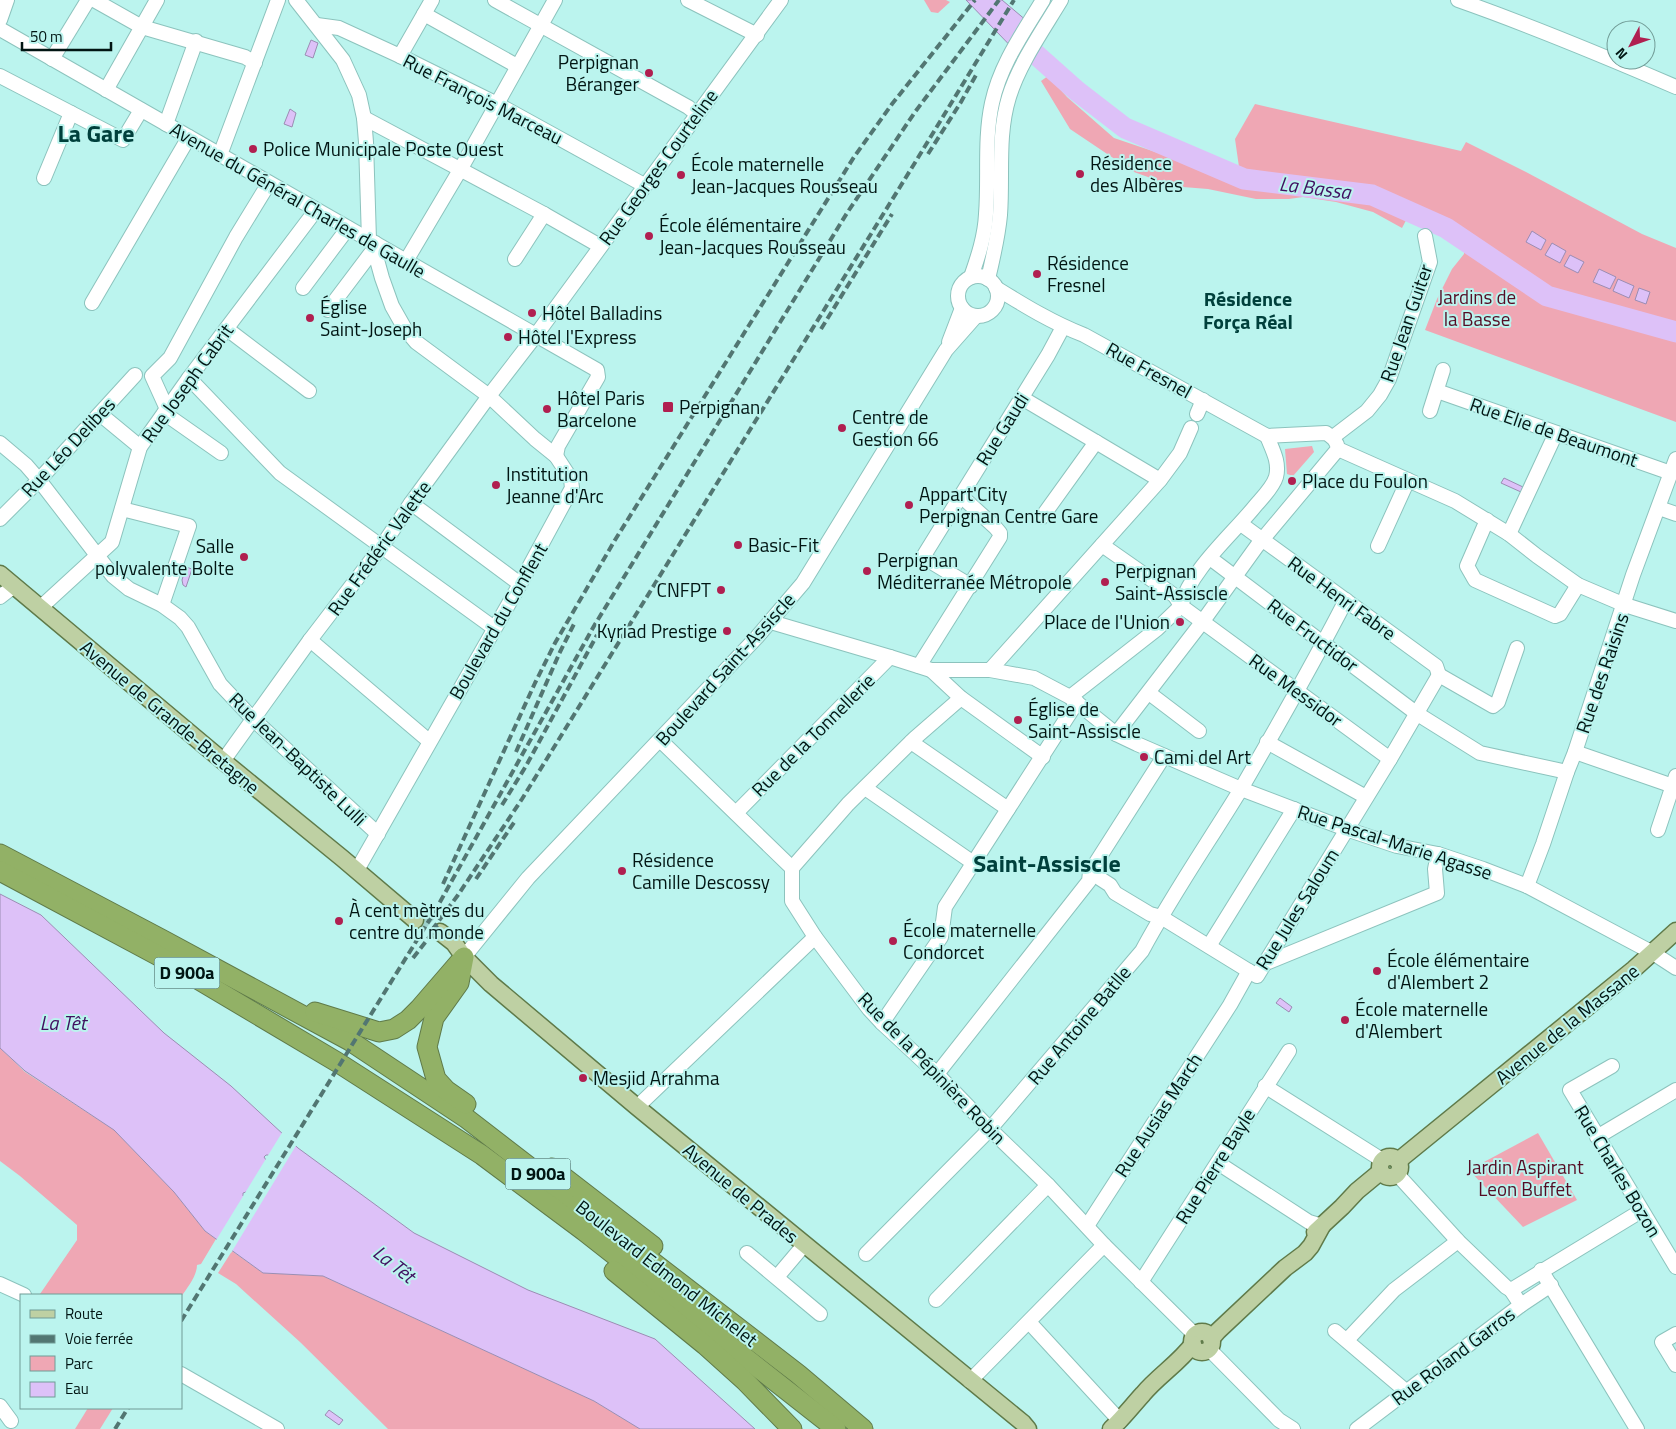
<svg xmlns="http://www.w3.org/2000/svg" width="1676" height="1429" font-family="'Titillium Web',sans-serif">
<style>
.green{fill:#efa7b4}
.water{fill:#ddc1f8;stroke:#9b8db3;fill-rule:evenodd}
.pier{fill:#bbf4ee}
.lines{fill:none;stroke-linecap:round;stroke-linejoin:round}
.river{stroke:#ddc1f8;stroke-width:21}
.major-tunnel{stroke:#9fd3cd;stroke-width:16;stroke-dasharray:16 8;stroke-linecap:butt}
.minor-casing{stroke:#8cc3bd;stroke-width:16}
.major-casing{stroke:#5f7a49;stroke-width:19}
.highway-casing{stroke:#5f7a49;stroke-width:21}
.minor{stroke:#fff;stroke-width:14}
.major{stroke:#bed0a3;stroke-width:16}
.highway{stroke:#92b166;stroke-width:19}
.rail{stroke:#527672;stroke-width:4;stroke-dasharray:8 4;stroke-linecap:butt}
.poi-dot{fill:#b01f50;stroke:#bbf4ee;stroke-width:2}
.labels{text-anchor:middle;stroke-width:4;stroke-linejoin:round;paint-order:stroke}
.shield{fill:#bbf4ee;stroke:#395855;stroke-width:1}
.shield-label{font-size:18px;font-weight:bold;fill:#011513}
.poi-label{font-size:19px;fill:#011513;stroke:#bbf4ee;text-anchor:start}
.street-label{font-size:19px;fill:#011513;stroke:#bbf4ee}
.park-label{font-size:19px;fill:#550c24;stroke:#bbf4ee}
.water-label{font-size:20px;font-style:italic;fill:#401060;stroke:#bbf4ee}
.neighbourhood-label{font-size:20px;font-weight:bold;fill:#00403c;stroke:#bbf4ee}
.district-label{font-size:24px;font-weight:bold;fill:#00403c;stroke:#bbf4ee}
</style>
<rect width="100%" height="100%" fill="#bbf4ee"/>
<g class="green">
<path d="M 924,0 L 946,0 L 950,2 L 938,13 L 931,12 Z"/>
<path d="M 1048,76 L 1067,97 L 1114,138 L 1241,181 L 1235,139 L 1255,104 L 1461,151 L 1466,142 L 1526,172 L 1642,234 L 1676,248 L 1676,422 L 1425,330 L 1437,299 L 1452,269 L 1464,254 L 1465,232 L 1445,221 L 1413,207 L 1402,228 L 1373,212 L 1336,202 L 1303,197 L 1289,199 L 1256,199 L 1208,189 L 1183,187 L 1159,181 L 1134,172 L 1070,129 L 1041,81 Z"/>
<path d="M 1312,446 L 1314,452 L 1293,476 L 1287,474 L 1285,449 Z"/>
<path d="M 0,1048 L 25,1072 L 114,1130 L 174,1192 L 205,1231 L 216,1239 L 201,1264 L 197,1265 C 197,1276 187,1288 181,1297 L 181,1295 L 40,1294 L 77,1240 L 77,1225 L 20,1176 L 0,1161 Z"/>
<path d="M 1538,1133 L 1577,1200 L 1523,1227 L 1469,1170 Z"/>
<path d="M 232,1251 L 263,1273 L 323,1276 L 594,1401 L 640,1429 L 388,1429 L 300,1342 L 236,1284 L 218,1273 Z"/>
<path d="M 88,1408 L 113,1408 L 100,1429 L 75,1429 Z"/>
</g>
<g class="water">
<path d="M 966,0 L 1002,0 L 1040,32 L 1025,61 Z"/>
<path d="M 311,40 L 318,43 L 313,58 L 305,55 Z"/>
<path d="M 290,109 L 296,113 L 292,127 L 284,124 Z"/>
<path d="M 1532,231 L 1546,240 L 1541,250 L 1526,242 Z"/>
<path d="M 1552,243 L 1566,251 L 1560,263 L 1545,255 Z"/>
<path d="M 1570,255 L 1584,262 L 1578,273 L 1564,266 Z"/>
<path d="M 1599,269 L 1616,277 L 1610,289 L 1593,282 Z"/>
<path d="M 1618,279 L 1634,286 L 1629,298 L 1613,291 Z"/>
<path d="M 1639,288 L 1650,292 L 1646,304 L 1635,300 Z"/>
<path d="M 1504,478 L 1523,487 L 1521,492 L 1501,483 Z"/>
<path d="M 186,567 L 192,569 L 186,587 L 183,585 L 182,580 Z"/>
<path d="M 0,894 L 41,915 L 164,1033 L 231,1086 L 298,1148 L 414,1233 L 528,1290 L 655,1339 L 755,1429 L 640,1429 L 594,1401 L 323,1276 L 263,1273 L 205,1231 L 174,1192 L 114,1130 L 25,1071 L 0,1048 ZM 266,1155 L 268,1155 L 283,1164 L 280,1168 L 266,1160 L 264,1157 ZM 246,1192 L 260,1200 L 257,1205 L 243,1196 L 243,1193 Z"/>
<path d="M 1280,998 L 1292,1007 L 1289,1012 L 1276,1003 Z"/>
<path d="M 329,1410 L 343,1420 L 339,1425 L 325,1415 Z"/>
</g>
<path class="pier" d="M 283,1131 L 297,1144 L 231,1253 L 215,1242 Z"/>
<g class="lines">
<path class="river" d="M 982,0 L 1032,51 L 1077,91 L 1125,128 L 1244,179 L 1372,195 L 1446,228 L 1547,296 L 1676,332"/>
<path class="major-tunnel" d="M 418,913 L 440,932"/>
<g class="minor-casing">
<g id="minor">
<path d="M 94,0 L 142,27 L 245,57 L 255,63"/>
<path d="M 296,0 L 343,60 L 359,95 L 364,118 L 366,142 L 369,240"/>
<path d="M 495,0 L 688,107 L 697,114"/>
<path d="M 688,0 L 757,35"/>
<path d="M 1458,0 C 1532,26 1604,56 1676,87"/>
<path d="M 424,14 L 517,66"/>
<path d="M 0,20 L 7,0"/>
<path d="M 317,25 L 339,28 L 400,56 L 497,104 L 644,185"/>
<path d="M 0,29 L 597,370 L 598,377 L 558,446 L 556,456"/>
<path d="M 400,56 L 432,0"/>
<path d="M 52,59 L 88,0"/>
<path d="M 0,76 L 123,140 L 141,110"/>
<path d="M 106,90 L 157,0"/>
<path d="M 364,118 L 544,214 L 600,246"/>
<path d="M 166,124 L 196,41"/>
<path d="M 220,155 L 278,0"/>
<path d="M 44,178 L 71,113"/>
<path d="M 515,259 L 544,214"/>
<path d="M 406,261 L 460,170 L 555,0"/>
<circle cx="978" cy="296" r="20"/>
<path d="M 971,277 C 978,257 985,236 986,214 C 989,177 984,140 992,103 C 1000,65 1023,33 1043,0"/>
<path d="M 988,279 C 993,258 998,237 1000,215 C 1003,176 997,136 1009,97 C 1019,64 1043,30 1061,0"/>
<path d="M 303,288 L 348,228"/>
<path d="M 996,288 C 1025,306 1053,323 1084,335 L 1267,436 L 1326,433 C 1333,437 1337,441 1338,449 L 1257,546 L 1203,621 L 1116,734"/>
<path d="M 92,303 L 189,137"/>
<path d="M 328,310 L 374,249"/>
<path d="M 227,329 L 309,391"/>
<path d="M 949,342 L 962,308"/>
<path d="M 189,378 L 280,473 L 494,628"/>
<path d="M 1437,391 L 1671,473"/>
<path d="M 1022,398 L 1160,480"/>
<path d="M 167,409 L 152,376 L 170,358 L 236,237 L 269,183"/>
<path d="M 1430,411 L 1443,370"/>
<path d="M 164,413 L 221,453"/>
<path d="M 100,414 L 140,447"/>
<path d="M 1197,414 L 1203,400"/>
<path d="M 1333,437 L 1367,411 L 1380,395 L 1389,379 L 1430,262 L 1425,236"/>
<path d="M 0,443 L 26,465 L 39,480 L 113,576 L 129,589 L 162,605 L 180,618 L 188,627 L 220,684 L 253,719 L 378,834"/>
<path d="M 1338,449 L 1455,501 L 1509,534 L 1537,556 L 1578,585 L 1625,605 L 1676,621"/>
<path d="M 411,503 L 520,584"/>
<path d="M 1659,508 L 1676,514"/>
<path d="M 122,509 L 189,526 L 162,605"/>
<path d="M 1042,517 L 1096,442"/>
<path d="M 0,519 L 39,480 L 135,375"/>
<path d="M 1487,520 L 1467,566 L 1475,580 L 1555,616 L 1560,614 L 1578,585"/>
<path d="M 1241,524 L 1436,666 L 1439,675"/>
<path d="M 1509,534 L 1556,433"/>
<path d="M 1102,545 L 1175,596 L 1181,606 L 1390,759"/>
<path d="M 1378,546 L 1408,480"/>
<path d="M 1210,558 L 1416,713 L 1480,753 L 1567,772"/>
<path d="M 971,586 L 923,557 L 1048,355 L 1063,327"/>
<path d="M 0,597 L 14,586"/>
<path d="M 1181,606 C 1190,570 1233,534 1256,505 C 1263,497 1273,487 1276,477 C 1280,462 1272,449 1267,436"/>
<path d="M 40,608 L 112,542 L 140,447 L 189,378 L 316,210"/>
<path d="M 771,622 L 890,657 L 931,670 L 990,670 L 1034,678 L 1070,697 L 1116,734 L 1137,744 L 1241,789 L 1346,829 L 1397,846 L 1438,854 L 1483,869 L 1527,886 L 1653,953 L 1676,968"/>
<path d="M 310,640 L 429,741"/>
<path d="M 919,666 L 1000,537 L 1000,533 L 995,527 L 961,496"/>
<path d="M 931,670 L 961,698 L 1043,757"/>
<path d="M 990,670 L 1160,480 L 1180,453 L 1191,428"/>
<path d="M 1439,675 L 1493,706 L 1498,702 L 1517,648"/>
<path d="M 1149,693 L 1199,731"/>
<path d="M 1070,697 L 1157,629 L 1181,606"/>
<path d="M 660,740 L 792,868 L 792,901 L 815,937 L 869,1009 L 882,1023 L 937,1074 L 990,1129 L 1048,1185 L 1104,1245 L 1195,1335"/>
<path d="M 911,742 L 1008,809"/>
<path d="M 1267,742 L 1366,797"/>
<path d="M 1575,752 L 1673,786"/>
<path d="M 223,761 L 310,640 L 382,546 L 411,503 L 489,396 L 536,335 L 781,0"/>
<path d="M 865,788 L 972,862"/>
<path d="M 736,813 L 890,657"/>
<path d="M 1658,830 L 1676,776"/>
<path d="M 792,868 L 848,804 L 915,738 L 961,698"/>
<path d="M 357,870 L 520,584 L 572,488 L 571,479 L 556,456 L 535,439 L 489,396 L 416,342 L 405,329 L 392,306 L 382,278 L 374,249 L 375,243"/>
<path d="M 1090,872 L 1110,885 L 1115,893 L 1150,914 L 1161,917 L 1257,976 L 1390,759 L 1439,675"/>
<path d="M 1527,886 L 1543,844 L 1567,772 L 1575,752 L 1633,575 L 1676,459"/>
<path d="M 1209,946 L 1294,809"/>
<path d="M 464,957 L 528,878 L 757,637 L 803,583 L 946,350 L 976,316"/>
<path d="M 1266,963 L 1437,893 L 1435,869 L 1438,854"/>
<path d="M 882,1023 L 941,937 L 945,907 L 1077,702"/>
<path d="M 1612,1066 L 1570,1090 L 1676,1267"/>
<path d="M 937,1074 L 1089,881 L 1090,872 L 1164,756"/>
<path d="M 1265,1086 L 1382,1160"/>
<path d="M 637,1107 L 815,937"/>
<path d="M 1597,1137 L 1676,1090"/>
<path d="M 1218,1163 L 1309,1222 L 1322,1226"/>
<path d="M 1397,1174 L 1458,1241 L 1506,1287 L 1511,1290 L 1521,1305"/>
<path d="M 1087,1226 L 1230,1005 L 1249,971"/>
<path d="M 747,1253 L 820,1314"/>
<path d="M 866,1254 L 990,1129 L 1142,951 C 1172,895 1208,843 1241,789 C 1277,727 1313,664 1346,600"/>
<path d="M 1541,1270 L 1637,1429"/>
<path d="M 777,1277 L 804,1245"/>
<path d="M 1141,1282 L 1289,1051"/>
<path d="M 0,1284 L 24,1295"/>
<path d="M 1511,1290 L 1641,1211"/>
<path d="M 936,1300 L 1048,1185"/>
<path d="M 1029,1322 L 1120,1421"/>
<path d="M 1335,1331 L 1407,1392"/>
<path d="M 1676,1334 L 1662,1342 L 1676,1365"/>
<path d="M 1347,1340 L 1394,1290 L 1458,1241"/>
<path d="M 1209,1349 L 1279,1420 L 1293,1429"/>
<path d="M 181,1374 L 277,1429"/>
<path d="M 970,1381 L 1104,1245"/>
<path d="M 0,1406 L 11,1421"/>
<path d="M 1357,1429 L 1521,1305 L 1551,1285"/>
</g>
</g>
<g class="major-casing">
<g id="major">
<path d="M 0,574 L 223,761 L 342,858 L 415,920"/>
<path d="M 440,932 L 454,943 L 464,957 L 491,984 L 637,1107 L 1023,1423 L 1028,1429"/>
<circle cx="1390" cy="1167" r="10"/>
<path d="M 1398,1161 L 1634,969 L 1676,931"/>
<path d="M 1315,1232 L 1342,1207 L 1357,1191 L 1380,1172"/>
<circle cx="1202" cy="1342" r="10"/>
<path d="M 1211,1339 L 1218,1331 L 1285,1268 L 1305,1253 L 1311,1246 L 1322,1226"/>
<path d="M 1111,1429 C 1123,1418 1132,1406 1143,1394 C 1158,1376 1179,1363 1193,1344"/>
</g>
</g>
<g class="highway-casing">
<g id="highway">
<path d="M 0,854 L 163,940 L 350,1041 L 466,1118 L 798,1374 L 863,1429"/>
<path d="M 0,871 L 157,955 L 337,1062 L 482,1155 L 584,1231 L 836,1429"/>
<path d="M 464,957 L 459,983 L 434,1018 L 427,1047 L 436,1079 L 446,1090 L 466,1104"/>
<path d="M 315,1012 L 379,1032 L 394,1029 L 408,1020 L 419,1009 L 463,958"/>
<path d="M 552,1168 L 653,1246"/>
<path d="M 614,1271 L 705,1345 L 745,1381 L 792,1429"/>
</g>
</g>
<use href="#minor" class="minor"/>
<use href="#major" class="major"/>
<use href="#highway" class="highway"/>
<g class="rail">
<path d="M 928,154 L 961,102 L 976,75"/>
<path d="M 821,329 L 892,214"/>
<path d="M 516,752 L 560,652 L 574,624"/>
<path d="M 502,805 L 526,766 L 597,635"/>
<path d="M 476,879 L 515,821"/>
<path d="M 443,884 L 535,683 L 555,643 L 615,540 L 854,157 L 892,104 L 975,0"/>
<path d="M 432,930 L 458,895 L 522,799 L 916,161 L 1014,0"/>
<path d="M 413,958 L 438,926"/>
<path d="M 181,1321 L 435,911 L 594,626 L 847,213 L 915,112 L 999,0"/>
<path d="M 115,1429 L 128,1408"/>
</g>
</g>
<g class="poi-dot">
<circle cx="649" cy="73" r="5"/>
<circle cx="253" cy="149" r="5"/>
<circle cx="1080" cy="174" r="5"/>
<circle cx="681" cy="175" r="5"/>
<circle cx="649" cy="236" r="5"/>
<circle cx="1037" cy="274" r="5"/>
<circle cx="532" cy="313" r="5"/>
<circle cx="310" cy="318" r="5"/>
<circle cx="508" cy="337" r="5"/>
<rect x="662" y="401" width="12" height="12" rx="2.5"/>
<circle cx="547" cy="409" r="5"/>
<circle cx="842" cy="428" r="5"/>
<circle cx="1292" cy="481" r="5"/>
<circle cx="496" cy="485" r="5"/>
<circle cx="909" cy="505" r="5"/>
<circle cx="738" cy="545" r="5"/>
<circle cx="244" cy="557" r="5"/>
<circle cx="867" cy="571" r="5"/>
<circle cx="1105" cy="582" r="5"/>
<circle cx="721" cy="590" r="5"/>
<circle cx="1180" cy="622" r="5"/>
<circle cx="727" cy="631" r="5"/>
<circle cx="1018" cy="720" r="5"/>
<circle cx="1144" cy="757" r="5"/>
<circle cx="622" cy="871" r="5"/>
<circle cx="339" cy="921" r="5"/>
<circle cx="893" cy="941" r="5"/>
<circle cx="1377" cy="971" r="5"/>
<circle cx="1345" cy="1020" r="5"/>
<circle cx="583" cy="1078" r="5"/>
</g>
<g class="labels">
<g class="shield">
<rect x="154.5" y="957.5" width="65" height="31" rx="4"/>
<rect x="505.5" y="1158.5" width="65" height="31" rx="4"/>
</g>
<g class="shield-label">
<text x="187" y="979">D 900a</text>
<text x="538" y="1180">D 900a</text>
</g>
<g class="poi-label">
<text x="639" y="69" text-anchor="end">Perpignan<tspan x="639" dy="22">Béranger</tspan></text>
<text x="263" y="156">Police Municipale Poste Ouest</text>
<text x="1090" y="170">Résidence<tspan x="1090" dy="22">des Albères</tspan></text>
<text x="691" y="171">École maternelle<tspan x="691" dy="22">Jean-Jacques Rousseau</tspan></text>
<text x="659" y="232">École élémentaire<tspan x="659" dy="22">Jean-Jacques Rousseau</tspan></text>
<text x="1047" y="270">Résidence<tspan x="1047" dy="22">Fresnel</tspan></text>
<text x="320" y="314">Église<tspan x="320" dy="22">Saint-Joseph</tspan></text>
<text x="542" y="320">Hôtel Balladins</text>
<text x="518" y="344">Hôtel l'Express</text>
<text x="557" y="405">Hôtel Paris<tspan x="557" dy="22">Barcelone</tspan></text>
<text x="679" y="414">Perpignan</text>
<text x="852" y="424">Centre de<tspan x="852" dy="22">Gestion 66</tspan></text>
<text x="506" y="481">Institution<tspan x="506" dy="22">Jeanne d'Arc</tspan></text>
<text x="1302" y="488">Place du Foulon</text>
<text x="919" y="501">Appart'City<tspan x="919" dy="22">Perpignan Centre Gare</tspan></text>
<text x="748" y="552">Basic-Fit</text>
<text x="234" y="553" text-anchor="end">Salle<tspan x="234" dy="22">polyvalente Bolte</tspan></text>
<text x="877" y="567">Perpignan<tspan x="877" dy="22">Méditerranée Métropole</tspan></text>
<text x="1115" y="578">Perpignan<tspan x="1115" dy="22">Saint-Assiscle</tspan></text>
<text x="711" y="597" text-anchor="end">CNFPT</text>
<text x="1170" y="629" text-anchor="end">Place de l'Union</text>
<text x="717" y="638" text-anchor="end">Kyriad Prestige</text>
<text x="1028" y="716">Église de<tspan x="1028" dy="22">Saint-Assiscle</tspan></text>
<text x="1154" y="764">Cami del Art</text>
<text x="632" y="867">Résidence<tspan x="632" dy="22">Camille Descossy</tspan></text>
<text x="349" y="917">À cent mètres du<tspan x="349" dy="22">centre du monde</tspan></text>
<text x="903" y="937">École maternelle<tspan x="903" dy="22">Condorcet</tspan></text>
<text x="1387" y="967">École élémentaire<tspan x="1387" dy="22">d'Alembert 2</tspan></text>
<text x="1355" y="1016">École maternelle<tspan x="1355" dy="22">d'Alembert</tspan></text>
<text x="593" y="1085">Mesjid Arrahma</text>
</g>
<g class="street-label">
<text transform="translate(483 99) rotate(27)" y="7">Rue François Marceau</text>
<text transform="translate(658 167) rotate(-54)" y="7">Rue Georges Courteline</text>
<text transform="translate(298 200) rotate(30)" y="7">Avenue du Général Charles de Gaulle</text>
<text transform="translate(1406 323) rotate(-71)" y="7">Rue Jean Guiter</text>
<text transform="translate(1149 370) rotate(29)" y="7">Rue Fresnel</text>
<text transform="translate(187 383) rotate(-54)" y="7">Rue Joseph Cabrit</text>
<text transform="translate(1002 429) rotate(-58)" y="7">Rue Gaudi</text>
<text transform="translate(1554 432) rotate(19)" y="7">Rue Elie de Beaumont</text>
<text transform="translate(68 447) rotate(-47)" y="7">Rue Léo Delibes</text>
<text transform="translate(379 548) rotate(-54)" y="7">Rue Frédéric Valette</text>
<text transform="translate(1342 598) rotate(36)" y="7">Rue Henri Fabre</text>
<text transform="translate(498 621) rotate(-60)" y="7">Boulevard du Conflent</text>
<text transform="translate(1313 635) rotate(37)" y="7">Rue Fructidor</text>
<text transform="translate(725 669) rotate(-48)" y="7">Boulevard Saint-Assiscle</text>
<text transform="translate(1602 673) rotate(-71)" y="7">Rue des Raisins</text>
<text transform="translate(1296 690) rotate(36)" y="7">Rue Messidor</text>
<text transform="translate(170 717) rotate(40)" y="7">Avenue de Grande-Bretagne</text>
<text transform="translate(813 735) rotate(-45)" y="7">Rue de la Tonnellerie</text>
<text transform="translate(298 759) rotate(44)" y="7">Rue Jean-Baptiste Lulli</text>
<text transform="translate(1395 842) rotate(18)" y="7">Rue Pascal-Marie Agasse</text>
<text transform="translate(1297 909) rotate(-58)" y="7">Rue Jules Saloum</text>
<text transform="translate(1567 1024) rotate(-39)" y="7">Avenue de la Massane</text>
<text transform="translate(1079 1025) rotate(-50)" y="7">Rue Antoine Batlle</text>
<text transform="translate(932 1068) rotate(46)" y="7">Rue de la Pépinière Robin</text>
<text transform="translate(1158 1115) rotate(-57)" y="7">Rue Ausias March</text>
<text transform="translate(1215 1166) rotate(-58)" y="7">Rue Pierre Bayle</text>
<text transform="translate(1618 1171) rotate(59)" y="7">Rue Charles Bozon</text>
<text transform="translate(741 1193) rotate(40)" y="7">Avenue de Prades</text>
<text transform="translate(667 1273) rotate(38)" y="7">Boulevard Edmond Michelet</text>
<text transform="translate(1453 1356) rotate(-37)" y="7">Rue Roland Garros</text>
</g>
<g class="park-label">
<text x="1477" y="304">Jardins de<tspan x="1477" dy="22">la Basse</tspan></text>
<text x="1525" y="1174">Jardin Aspirant<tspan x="1525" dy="22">Leon Buffet</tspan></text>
</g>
<g class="water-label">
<text transform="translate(1315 188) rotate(7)" y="7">La Bassa</text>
<text x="63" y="1030">La Têt</text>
<text transform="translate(394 1264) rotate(38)" y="7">La Têt</text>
</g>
<g class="neighbourhood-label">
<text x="1248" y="306">Résidence<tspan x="1248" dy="23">Força Réal</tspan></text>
</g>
<g class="district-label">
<text x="96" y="142">La Gare</text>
<text x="1047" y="872">Saint-Assiscle</text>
</g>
</g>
<rect x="20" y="1294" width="162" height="115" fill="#bbf4ee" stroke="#719b96"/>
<rect x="30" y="1310" width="25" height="8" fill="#bed0a3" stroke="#719b96"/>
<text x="65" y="1319" font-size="15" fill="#011513">Route</text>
<rect x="30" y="1335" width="25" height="8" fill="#527672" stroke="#719b96"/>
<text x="65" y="1344" font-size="15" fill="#011513">Voie ferrée</text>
<rect x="30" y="1356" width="25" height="15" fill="#efa7b4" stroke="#719b96"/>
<text x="65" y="1369" font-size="15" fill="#011513">Parc</text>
<rect x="30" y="1382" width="25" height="15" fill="#ddc1f8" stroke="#719b96"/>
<text x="65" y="1394" font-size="15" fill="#011513">Eau</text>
<g transform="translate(1631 45) rotate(229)"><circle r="24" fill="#bbf4ee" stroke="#719b96"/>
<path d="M0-4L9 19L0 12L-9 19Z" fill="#b01f50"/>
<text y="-8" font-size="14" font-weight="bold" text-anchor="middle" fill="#011513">N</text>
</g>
<path d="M22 42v8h89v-8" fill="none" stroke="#011513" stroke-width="2.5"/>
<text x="30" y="42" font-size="15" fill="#011513" stroke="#bbf4ee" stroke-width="4" paint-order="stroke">50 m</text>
</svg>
